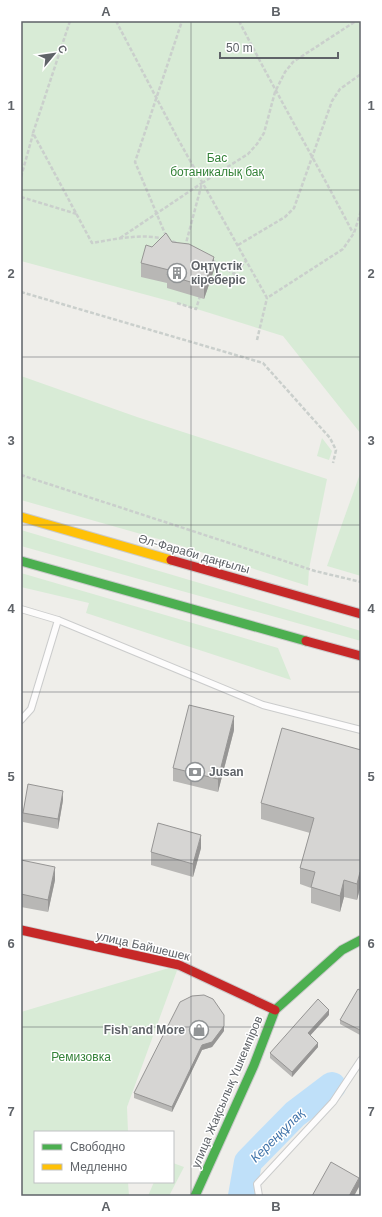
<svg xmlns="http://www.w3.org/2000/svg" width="382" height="1217" font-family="Arial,sans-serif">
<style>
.green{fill:#d8ebd6}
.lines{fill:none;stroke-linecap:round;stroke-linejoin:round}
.river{stroke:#bfe0f9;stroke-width:28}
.lane-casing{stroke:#cbcccc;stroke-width:8}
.fast-casing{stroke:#cacacb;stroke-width:11}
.slow-casing{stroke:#cacacb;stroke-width:11}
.jam-casing{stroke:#cacacb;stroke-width:11}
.path{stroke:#cacfcc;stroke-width:2.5;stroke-dasharray:4 2;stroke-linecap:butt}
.lane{stroke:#fdfcfc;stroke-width:6}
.fast{stroke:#4caf50;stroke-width:9}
.slow{stroke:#ffc107;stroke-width:9}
.jam{stroke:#c62828;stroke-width:9}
.wall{fill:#b8b7b5}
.shaded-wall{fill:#969594}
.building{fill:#d6d5d3;stroke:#969594}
.grid{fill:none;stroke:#5f6368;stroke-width:1;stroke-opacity:0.55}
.labels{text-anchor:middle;stroke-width:3;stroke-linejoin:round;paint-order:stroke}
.park-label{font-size:12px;fill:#348238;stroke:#fff}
.poi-label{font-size:12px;font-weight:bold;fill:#5f6368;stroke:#fff;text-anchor:start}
.street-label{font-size:12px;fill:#5f6368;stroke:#fff}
.water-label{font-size:13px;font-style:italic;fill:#4174aa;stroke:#fff}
.neatline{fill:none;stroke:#5f6368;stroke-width:1.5}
.grid-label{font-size:13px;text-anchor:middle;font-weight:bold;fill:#5f6368}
</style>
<rect width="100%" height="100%" fill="#efeeea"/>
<g class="green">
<path d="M 21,21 L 361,21 L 361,434 L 283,336 L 184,305 L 21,261 Z"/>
<path d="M 21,376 L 137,417 L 327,479 L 309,569 L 308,586 L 169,542 L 21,500 Z"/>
<path d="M 322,438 L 332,451 L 329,460 L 317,456 Z"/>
<path d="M 361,471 L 361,576 L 327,566 Z"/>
<path d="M 21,530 L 361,631 L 361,641 L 21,546 Z"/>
<path d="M 21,573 L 278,648 L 291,680 L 86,613 L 89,603 L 21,587 Z"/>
<path d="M 179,965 L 127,1107 L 128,1132 L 35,1132 L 35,1182 L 128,1182 L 129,1196 L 21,1196 L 21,1012 Z"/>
<path d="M 173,1163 L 184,1167 L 169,1196 L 148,1196 L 154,1182 L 173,1182 Z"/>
</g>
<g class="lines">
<path class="river" d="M 242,1196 L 248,1162 L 295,1114 L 332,1086"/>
<g class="lane-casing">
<g id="lane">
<path d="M 21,609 L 58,620 L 263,705 L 361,730"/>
<path d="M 21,720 L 31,709 L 58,620"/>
<path d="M 259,1196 L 257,1184 L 333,1102 L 361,1060"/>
</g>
</g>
<g class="fast-casing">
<g id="fast">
<path d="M 21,561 L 306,641"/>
<path d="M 195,1196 L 254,1065 L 275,1010 L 342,950 L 361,940"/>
</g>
</g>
<g class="slow-casing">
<path id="slow" d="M 21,517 L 171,560"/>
</g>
<g class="jam-casing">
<g id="jam">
<path d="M 171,560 L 361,614"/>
<path d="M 306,641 L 361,656"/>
<path d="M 21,930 L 179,965 L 275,1010"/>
</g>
</g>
<g class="path">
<path d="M 70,21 L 33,133 L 92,243 C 120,238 154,231 179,244"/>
<path d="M 116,21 L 178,139 L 267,298 L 343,249 L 354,233 L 361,211"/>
<path d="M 239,21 C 276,93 316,162 353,233"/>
<path d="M 21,177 L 33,134"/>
<path d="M 21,197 L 77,214"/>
<path d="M 166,236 L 135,162 L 182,21"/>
<path d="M 120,238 L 202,183"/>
<path d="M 238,245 L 285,217 L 294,208 L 332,101 L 340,89 L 361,74"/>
<path d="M 185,247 L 202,183 L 248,154 L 257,144 L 264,133 L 275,92 L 285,72 L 293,62 L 356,21"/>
<path d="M 212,260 L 234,274 L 246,261"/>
<path d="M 21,292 L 263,363 L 330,438 L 336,450 L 333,463"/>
<path d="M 177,303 L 196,309 L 200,296"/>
<path d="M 257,340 L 267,298"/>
<path d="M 21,475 L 315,571 L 361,582"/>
</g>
<use href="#lane" class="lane"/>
<use href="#fast" class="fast"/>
<use href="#slow" class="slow"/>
<use href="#jam" class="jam"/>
</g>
<g class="wall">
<path d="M 172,242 L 214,270 L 204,299 L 167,288 L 167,283 L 141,277 L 141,263 L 152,247 Z"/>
<path d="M 234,730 L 218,792 L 173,781 L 173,768 Z"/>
<path d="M 361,750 L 361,889 L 360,888 L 357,900 L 344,897 L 340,912 L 311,903 L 311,888 L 300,884 L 300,868 L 310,833 L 261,819 L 261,803 Z"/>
<path d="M 63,800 L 58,829 L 23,822 L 23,813 Z"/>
<path d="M 201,848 L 193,877 L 151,865 L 151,852 Z"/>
<path d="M 21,860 L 55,880 L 48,912 L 21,907 Z"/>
<path d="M 361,991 L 361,1033 L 360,1035 L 340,1024 L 340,1020 Z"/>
<path d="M 329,1015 L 310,1035 L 318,1047 L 292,1077 L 270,1058 L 270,1053 Z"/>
<path d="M 224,1031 L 212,1047 L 202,1050 L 172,1112 L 134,1098 L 134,1093 Z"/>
</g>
<g class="shaded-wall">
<path d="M 214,257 L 214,270 L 204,299 L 204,286 Z"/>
<path d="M 234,716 L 234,730 L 218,792 L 218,779 Z"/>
<path d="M 63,791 L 63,800 L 58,829 L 58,819 Z"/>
<path d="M 201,835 L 201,848 L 193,877 L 193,864 Z"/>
<path d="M 55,867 L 55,880 L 48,912 L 48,900 Z"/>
<path d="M 360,872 L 360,888 L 357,900 L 357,884 Z"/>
<path d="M 344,880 L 344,897 L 340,912 L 340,896 Z"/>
<path d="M 329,1010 L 329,1015 L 308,1038 L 308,1033 Z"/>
<path d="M 224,1015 L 224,1031 L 212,1047 L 202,1050 L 172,1112 L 172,1107 L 202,1045 Z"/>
<path d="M 318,1043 L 318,1047 L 292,1077 L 292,1072 Z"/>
<path d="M 359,1178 L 359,1187 L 354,1196 L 349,1196 Z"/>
</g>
<g class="building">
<path d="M 166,233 L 172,242 L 189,244 L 214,257 L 204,286 L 167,275 L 169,270 L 141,263 L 146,245 L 152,247 Z"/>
<path d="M 189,705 L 234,716 L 218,779 L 173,768 Z"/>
<path d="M 282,728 L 361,750 L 361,872 L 360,872 L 357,884 L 344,880 L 340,896 L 311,887 L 315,872 L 300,868 L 314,818 L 261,803 Z"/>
<path d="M 28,784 L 63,791 L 58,819 L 23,813 Z"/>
<path d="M 158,823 L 201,835 L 193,864 L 151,852 Z"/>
<path d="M 21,860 L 55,867 L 48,900 L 21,894 Z"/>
<path d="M 358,989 L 361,991 L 361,1029 L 360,1030 L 340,1020 Z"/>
<path d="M 204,995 L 213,999 L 224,1015 L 224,1026 L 212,1042 L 202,1045 L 172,1107 L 134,1093 L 180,1002 L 192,996 Z"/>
<path d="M 318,999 L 329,1010 L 308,1033 L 318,1043 L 292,1072 L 270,1053 Z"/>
<path d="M 331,1162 L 359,1178 L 349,1196 L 312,1196 Z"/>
</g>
<path class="grid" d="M 191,21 L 191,1196M 21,190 L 361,190M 21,357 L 361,357M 21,525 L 361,525M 21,692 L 361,692M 21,860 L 361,860M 21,1027 L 361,1027"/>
<defs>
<g id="building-ring" transform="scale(1)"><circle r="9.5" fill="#fff" stroke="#919496" stroke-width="1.5"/><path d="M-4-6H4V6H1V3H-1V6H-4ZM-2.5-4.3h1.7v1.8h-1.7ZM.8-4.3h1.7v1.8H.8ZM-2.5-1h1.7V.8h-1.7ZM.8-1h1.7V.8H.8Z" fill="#919496"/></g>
<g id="bank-ring" transform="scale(1)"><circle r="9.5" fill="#fff" stroke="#919496" stroke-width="1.5"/><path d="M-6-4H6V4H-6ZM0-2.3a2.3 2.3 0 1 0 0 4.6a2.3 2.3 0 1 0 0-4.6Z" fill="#919496"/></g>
<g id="shop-ring" transform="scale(1)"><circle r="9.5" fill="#fff" stroke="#919496" stroke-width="1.5"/><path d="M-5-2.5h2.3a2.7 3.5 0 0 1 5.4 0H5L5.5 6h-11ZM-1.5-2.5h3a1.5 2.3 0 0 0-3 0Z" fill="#919496"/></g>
</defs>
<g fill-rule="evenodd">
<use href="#building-ring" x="177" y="273"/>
<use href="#bank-ring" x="195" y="772"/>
<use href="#shop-ring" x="199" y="1030"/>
</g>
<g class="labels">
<g class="park-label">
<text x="217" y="162">Бас<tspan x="217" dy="14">ботаникалық бақ</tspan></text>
<text x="81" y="1061">Ремизовка</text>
</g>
<g class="poi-label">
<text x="191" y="270">Оңтүстік<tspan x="191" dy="14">кіреберіс</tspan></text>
<text x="209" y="776">Jusan</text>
<text x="185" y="1034" text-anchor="end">Fish and More</text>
</g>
<g class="street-label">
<text transform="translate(194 554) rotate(16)" y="4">Әл-Фараби даңғылы</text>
<text transform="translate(143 946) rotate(13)" y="4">улица Байшешек</text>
<text transform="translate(227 1092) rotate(-67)" y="4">улица Жақсылық Үшкемпіров</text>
</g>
<g class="water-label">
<text transform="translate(277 1135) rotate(-45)" y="5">Кереңқұлақ</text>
</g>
</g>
<rect width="382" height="1217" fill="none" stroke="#ffffff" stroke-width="44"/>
<rect x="34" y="1131" width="140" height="52" fill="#ffffff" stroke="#bfc1c3"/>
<rect x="42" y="1144" width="20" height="6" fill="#4caf50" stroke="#bfc1c3"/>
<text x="70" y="1151" font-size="12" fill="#5f6368">Свободно</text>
<rect x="42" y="1164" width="20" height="6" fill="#ffc107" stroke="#bfc1c3"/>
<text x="70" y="1171" font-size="12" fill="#5f6368">Медленно</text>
<g transform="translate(54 54) rotate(61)" stroke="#ffffff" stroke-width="3" paint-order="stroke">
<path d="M0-3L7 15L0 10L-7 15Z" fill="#5f6368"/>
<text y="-6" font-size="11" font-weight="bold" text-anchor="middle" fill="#5f6368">С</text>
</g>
<path d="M220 52v6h118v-6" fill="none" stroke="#5f6368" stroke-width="2"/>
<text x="226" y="52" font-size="12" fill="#5f6368" stroke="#ffffff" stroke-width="3" paint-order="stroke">50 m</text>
<rect x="22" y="22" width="338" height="1173" class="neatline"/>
<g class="grid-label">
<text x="106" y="16">A</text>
<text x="276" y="16">B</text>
<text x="11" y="110">1</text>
<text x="371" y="110">1</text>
<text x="11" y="278">2</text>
<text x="371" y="278">2</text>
<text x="11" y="445">3</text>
<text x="371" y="445">3</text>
<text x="11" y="613">4</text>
<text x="371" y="613">4</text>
<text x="11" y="781">5</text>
<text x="371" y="781">5</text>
<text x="11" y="948">6</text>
<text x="371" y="948">6</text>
<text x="11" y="1116">7</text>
<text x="371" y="1116">7</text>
<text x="106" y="1211">A</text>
<text x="276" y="1211">B</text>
</g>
</svg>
